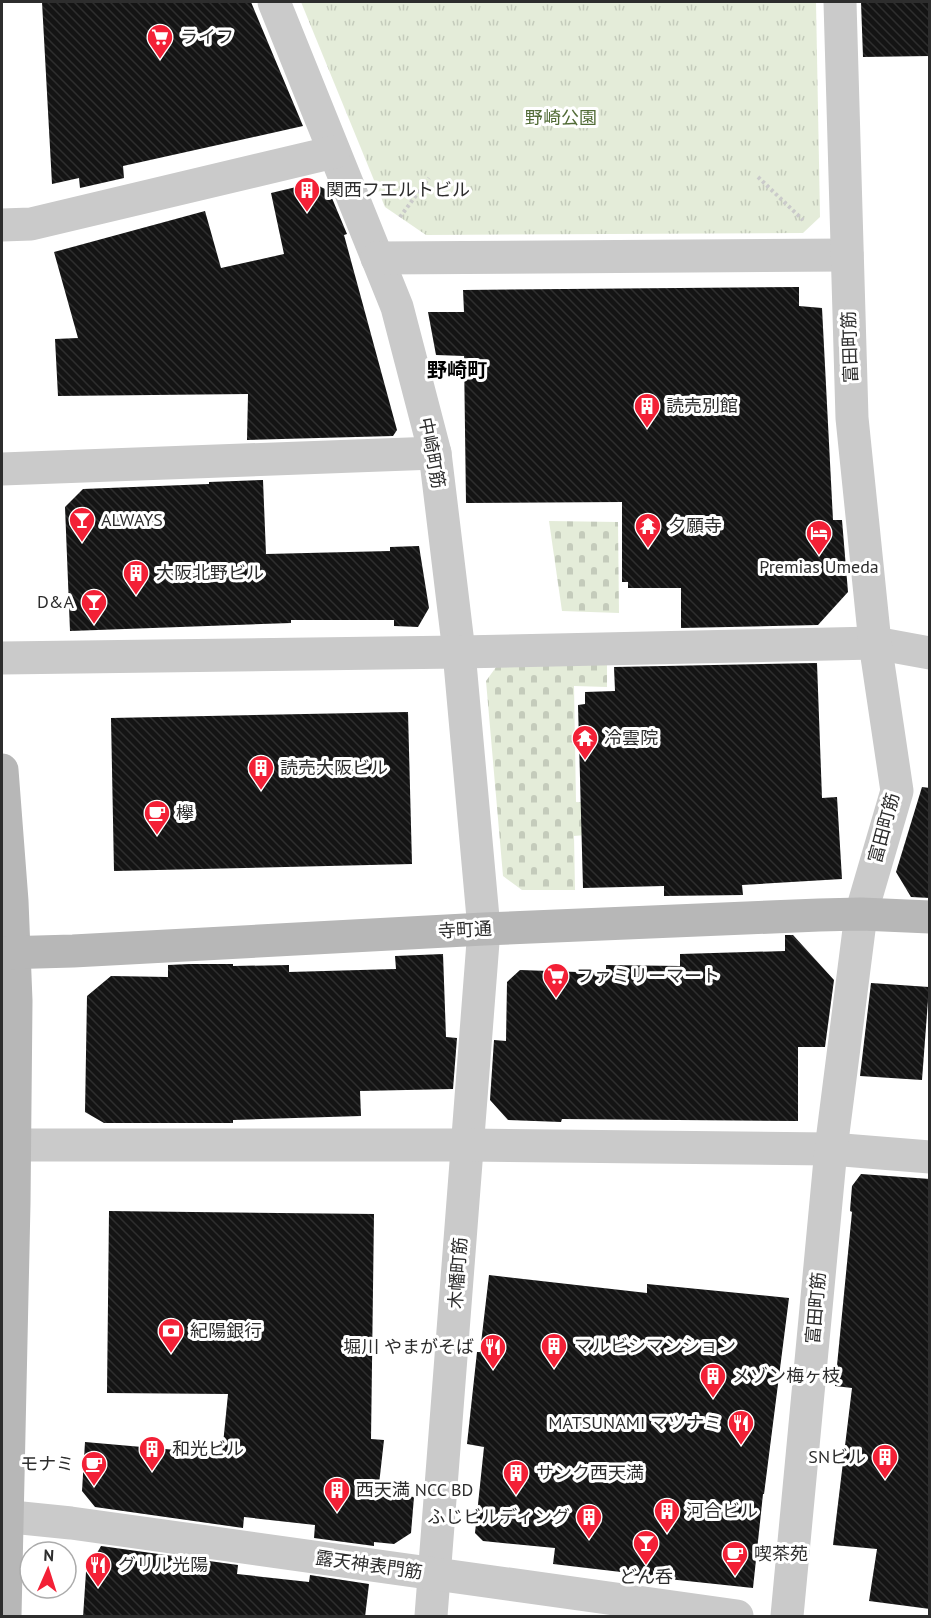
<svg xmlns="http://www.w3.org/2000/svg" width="931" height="1618" font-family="'PT Sans','Noto Sans JP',sans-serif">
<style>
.cemetery{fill:url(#cemetery-stones)}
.park{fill:url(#park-tufts)}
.building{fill:url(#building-back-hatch)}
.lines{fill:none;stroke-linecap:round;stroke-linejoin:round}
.path{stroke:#cacaca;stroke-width:4;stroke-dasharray:3 3;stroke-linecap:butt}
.street{stroke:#cacaca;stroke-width:33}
.secondary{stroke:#b7b7b7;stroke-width:33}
.labels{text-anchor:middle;stroke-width:6;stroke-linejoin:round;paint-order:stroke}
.poi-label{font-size:18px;fill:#2d2d2d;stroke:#fff;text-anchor:start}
.park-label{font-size:18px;fill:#526c37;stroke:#fff}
.street-label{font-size:18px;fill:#2d2d2d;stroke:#fff}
.neighbourhood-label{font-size:20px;font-weight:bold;fill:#000;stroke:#fff}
</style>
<defs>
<pattern id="cemetery-stones" width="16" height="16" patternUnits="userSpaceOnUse" patternTransform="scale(1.5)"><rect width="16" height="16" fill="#e4ecd9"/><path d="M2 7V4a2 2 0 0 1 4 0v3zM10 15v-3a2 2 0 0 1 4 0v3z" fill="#c4cbbb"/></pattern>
<pattern id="park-tufts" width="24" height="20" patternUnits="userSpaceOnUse" patternTransform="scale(1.5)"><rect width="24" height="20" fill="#e4ecd9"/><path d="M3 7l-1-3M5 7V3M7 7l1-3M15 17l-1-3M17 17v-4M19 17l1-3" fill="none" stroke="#c4cbbb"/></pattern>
<pattern id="building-back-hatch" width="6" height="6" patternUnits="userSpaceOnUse" patternTransform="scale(1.5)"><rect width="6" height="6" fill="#141414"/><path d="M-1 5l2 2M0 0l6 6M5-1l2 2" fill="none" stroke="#2e2e2e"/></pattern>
</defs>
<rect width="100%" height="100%" fill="#fff"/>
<g class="cemetery">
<path d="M 549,521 L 618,522 L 619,613 L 562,611 Z"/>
<path d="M 607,661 L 607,687 L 574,686 L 576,802 L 597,803 L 597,834 L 574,836 L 575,890 L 522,890 L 503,876 L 486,681 L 499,663 Z"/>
</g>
<path class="park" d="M 301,2 L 816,2 L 820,217 L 803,233 L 426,235 L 385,207 Z"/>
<g class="building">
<path d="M 42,2 L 251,2 L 303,126 L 123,166 L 124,178 L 80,188 L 79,178 L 52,184 Z"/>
<path d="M 861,2 L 930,2 L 930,56 L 863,57 Z"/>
<path d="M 313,183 L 329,191 L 347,234 L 344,235 L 397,430 L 393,436 L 247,440 L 248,394 L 58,396 L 55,339 L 78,338 L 54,252 L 205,211 L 221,268 L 284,254 L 271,193 Z"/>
<path d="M 799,287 L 799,306 L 822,308 L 833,520 L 842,520 L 848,592 L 818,625 L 681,628 L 681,588 L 628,588 L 628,582 L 622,582 L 622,502 L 466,503 L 464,356 L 436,355 L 428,312 L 464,312 L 463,290 Z"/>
<path d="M 263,480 L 266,554 L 390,551 L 390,547 L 419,546 L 429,608 L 418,627 L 394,626 L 394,620 L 291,620 L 291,623 L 70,631 L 65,507 L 83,489 L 209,484 L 209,482 Z"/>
<path d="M 817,663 L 822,798 L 837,797 L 842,879 L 742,885 L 743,895 L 664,896 L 664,886 L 583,888 L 578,705 L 585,704 L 585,692 L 615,691 L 614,667 Z"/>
<path d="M 408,712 L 412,864 L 114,871 L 111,718 Z"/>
<path d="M 922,787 L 930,788 L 930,898 L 911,897 L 896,872 Z"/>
<path d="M 785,935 L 793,935 L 834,980 L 825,1047 L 798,1047 L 798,1121 L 562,1119 L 561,1122 L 508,1120 L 490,1100 L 494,1040 L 506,1041 L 507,982 L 520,970 L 606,973 L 606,965 L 680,966 L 680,954 L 785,951 Z"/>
<path d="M 443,954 L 446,1037 L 457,1038 L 453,1089 L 360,1091 L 361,1116 L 233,1120 L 233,1123 L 104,1123 L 85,1112 L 87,996 L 111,976 L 168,977 L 168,965 L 190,964 L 233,964 L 233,966 L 289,965 L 289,972 L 396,969 L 395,956 Z"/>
<path d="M 871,983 L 929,987 L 922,1080 L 860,1076 Z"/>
<path d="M 861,1174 L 930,1179 L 930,1609 L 869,1601 L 877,1549 L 833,1545 L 852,1388 L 835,1386 L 852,1212 L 850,1211 L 852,1186 Z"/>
<path d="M 109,1211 L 374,1214 L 371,1439 L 384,1440 L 378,1493 L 414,1497 L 411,1533 L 394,1544 L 374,1542 L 374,1546 L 314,1538 L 315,1525 L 244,1517 L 243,1528 L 95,1507 L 82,1491 L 85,1442 L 222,1454 L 228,1394 L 107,1393 Z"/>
<path d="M 489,1275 L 647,1293 L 647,1284 L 789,1298 L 764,1494 L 763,1494 L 753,1588 L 621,1574 L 621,1572 L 553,1564 L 555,1548 L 483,1541 L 475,1533 L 484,1447 L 467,1444 L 477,1352 L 480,1352 Z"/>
<path d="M 101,1546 L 238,1565 L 237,1574 L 309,1582 L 310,1575 L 369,1584 L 365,1617 L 83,1617 L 86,1572 Z"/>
</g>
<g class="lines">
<g class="path">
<path d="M 758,177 L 803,220"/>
<path d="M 400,217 L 429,178"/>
</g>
<g class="street">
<path d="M 274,2 L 397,307 L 435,453 L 459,652 L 484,929 L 431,1616"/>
<path d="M 2,225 L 31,224 L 334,152"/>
<path d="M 377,258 L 847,255"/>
<path d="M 2,469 L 435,453"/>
<path d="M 2,658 L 459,652 L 875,643 L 930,653"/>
<path d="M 14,1145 L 468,1145 L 831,1149 L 930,1157"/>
<path d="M 2,1516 L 71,1523 L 737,1616"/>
<path d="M 787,1616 L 831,1149 L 861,914 L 897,791 L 875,643 L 852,418 L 840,2"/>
</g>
<g class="secondary">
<path d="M 2,770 L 12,901 L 16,1001 L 14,1203 L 5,1616"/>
<path d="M 2,953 L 73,951 L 484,929 L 819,915 L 861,914 L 930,917"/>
</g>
</g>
<defs>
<g id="supermarket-pin" transform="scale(1.35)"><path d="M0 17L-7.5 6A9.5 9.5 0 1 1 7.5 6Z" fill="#f32036" stroke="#fff"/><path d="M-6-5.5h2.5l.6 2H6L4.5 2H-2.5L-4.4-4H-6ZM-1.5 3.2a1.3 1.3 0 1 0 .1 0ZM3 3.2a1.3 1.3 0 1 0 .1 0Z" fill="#fff"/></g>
<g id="building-pin" transform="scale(1.35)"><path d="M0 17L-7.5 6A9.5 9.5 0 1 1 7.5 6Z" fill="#f32036" stroke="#fff"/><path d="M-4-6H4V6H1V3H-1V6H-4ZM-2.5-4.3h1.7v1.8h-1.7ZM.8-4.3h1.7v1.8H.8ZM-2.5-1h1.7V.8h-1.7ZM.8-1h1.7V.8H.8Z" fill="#fff"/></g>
<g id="bar-pin" transform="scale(1.35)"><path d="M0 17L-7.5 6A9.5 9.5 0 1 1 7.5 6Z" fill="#f32036" stroke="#fff"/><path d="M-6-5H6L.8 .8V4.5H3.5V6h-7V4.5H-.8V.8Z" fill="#fff"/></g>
<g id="temple-pin" transform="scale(1.35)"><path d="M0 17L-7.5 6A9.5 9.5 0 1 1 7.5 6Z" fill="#f32036" stroke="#fff"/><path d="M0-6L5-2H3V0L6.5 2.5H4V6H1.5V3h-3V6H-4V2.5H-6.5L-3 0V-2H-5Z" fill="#fff"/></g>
<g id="hotel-pin" transform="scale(1.35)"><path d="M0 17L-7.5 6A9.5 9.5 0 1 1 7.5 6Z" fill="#f32036" stroke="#fff"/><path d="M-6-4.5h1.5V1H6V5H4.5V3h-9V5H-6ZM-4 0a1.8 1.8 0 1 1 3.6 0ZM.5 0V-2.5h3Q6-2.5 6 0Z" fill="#fff"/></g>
<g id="cafe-pin" transform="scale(1.35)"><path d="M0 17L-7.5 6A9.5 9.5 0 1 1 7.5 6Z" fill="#f32036" stroke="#fff"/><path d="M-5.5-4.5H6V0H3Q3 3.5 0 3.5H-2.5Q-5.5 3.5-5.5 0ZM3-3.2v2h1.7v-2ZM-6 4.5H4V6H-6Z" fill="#fff"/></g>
<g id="bank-pin" transform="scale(1.35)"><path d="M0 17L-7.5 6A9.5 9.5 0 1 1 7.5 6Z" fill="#f32036" stroke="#fff"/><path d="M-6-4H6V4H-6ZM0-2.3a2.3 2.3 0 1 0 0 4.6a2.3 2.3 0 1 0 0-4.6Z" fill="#fff"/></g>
<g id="restaurant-pin" transform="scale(1.35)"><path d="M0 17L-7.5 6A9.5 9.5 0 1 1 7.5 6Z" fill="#f32036" stroke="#fff"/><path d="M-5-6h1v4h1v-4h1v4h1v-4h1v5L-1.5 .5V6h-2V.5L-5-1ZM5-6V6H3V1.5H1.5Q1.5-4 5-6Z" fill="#fff"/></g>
</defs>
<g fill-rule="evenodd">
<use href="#supermarket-pin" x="160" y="37"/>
<use href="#building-pin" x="307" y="190"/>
<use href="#building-pin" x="647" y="406"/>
<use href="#bar-pin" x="82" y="520"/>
<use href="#temple-pin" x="648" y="526"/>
<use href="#hotel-pin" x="819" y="533"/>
<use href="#building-pin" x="136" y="573"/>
<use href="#bar-pin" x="94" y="602"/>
<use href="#temple-pin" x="585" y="738"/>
<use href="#building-pin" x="261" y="768"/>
<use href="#cafe-pin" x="157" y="813"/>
<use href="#supermarket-pin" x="556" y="976"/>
<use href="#bank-pin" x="171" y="1331"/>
<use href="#building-pin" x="554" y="1346"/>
<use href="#restaurant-pin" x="493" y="1347"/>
<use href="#building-pin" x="713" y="1376"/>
<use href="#restaurant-pin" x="741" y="1423"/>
<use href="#building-pin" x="152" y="1449"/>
<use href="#building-pin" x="885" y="1457"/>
<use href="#cafe-pin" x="94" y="1464"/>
<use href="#building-pin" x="516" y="1473"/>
<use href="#building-pin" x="337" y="1490"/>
<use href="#building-pin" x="667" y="1511"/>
<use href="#building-pin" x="589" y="1517"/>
<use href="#bar-pin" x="646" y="1543"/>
<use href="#cafe-pin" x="735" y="1554"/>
<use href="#restaurant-pin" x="98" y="1565"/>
</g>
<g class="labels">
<g class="poi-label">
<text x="180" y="43">ライフ</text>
<text x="326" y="196">関西フエルトビル</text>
<text x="666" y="412">読売別館</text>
<text x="101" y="526">ALWAYS</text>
<text x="668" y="532">夕願寺</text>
<text x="819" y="573" text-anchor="middle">Premias Umeda</text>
<text x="156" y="579">大阪北野ビル</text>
<text x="74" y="608" text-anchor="end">D&amp;A</text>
<text x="604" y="744">冷雲院</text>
<text x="280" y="774">読売大阪ビル</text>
<text x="176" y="819">欅</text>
<text x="576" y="982">ファミリーマート</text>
<text x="190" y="1337">紀陽銀行</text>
<text x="574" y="1352">マルビシマンション</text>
<text x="474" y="1353" text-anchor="end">堀川 やまがそば</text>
<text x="732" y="1382">メゾン梅ヶ枝</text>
<text x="722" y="1429" text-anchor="end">MATSUNAMI マツナミ</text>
<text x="172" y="1455">和光ビル</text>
<text x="866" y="1463" text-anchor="end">SNビル</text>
<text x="74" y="1470" text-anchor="end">モナミ</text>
<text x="536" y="1479">サンク西天満</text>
<text x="356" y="1496">西天満 NCC BD</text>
<text x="686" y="1517">河合ビル</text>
<text x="570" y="1523" text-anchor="end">ふじビルディング</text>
<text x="754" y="1560">喫茶苑</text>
<text x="118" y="1571">グリル光陽</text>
<text x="646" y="1583" text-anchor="middle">どん呑</text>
</g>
<g class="park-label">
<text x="561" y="124">野崎公園</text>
</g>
<g class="street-label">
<text transform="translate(850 347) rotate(-92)" y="6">富田町筋</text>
<text transform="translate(432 453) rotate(79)" y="6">中崎町筋</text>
<text transform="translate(884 828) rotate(-75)" y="6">富田町筋</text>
<text transform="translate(465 930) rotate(-3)" y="6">寺町通</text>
<text transform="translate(458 1273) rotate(-86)" y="6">木幡町筋</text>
<text transform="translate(816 1308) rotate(-85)" y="6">富田町筋</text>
<text transform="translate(369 1565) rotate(8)" y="6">露天神表門筋</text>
</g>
<g class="neighbourhood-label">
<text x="457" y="377">野崎町</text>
</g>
</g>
<rect width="931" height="1618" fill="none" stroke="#2d2d2d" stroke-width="6"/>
<g transform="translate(48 1570) rotate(3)"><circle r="28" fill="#ffffff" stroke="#ababab" stroke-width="1.5"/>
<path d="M0-4.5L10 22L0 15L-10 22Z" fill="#f32036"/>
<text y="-9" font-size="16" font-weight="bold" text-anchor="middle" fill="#2d2d2d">N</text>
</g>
</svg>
